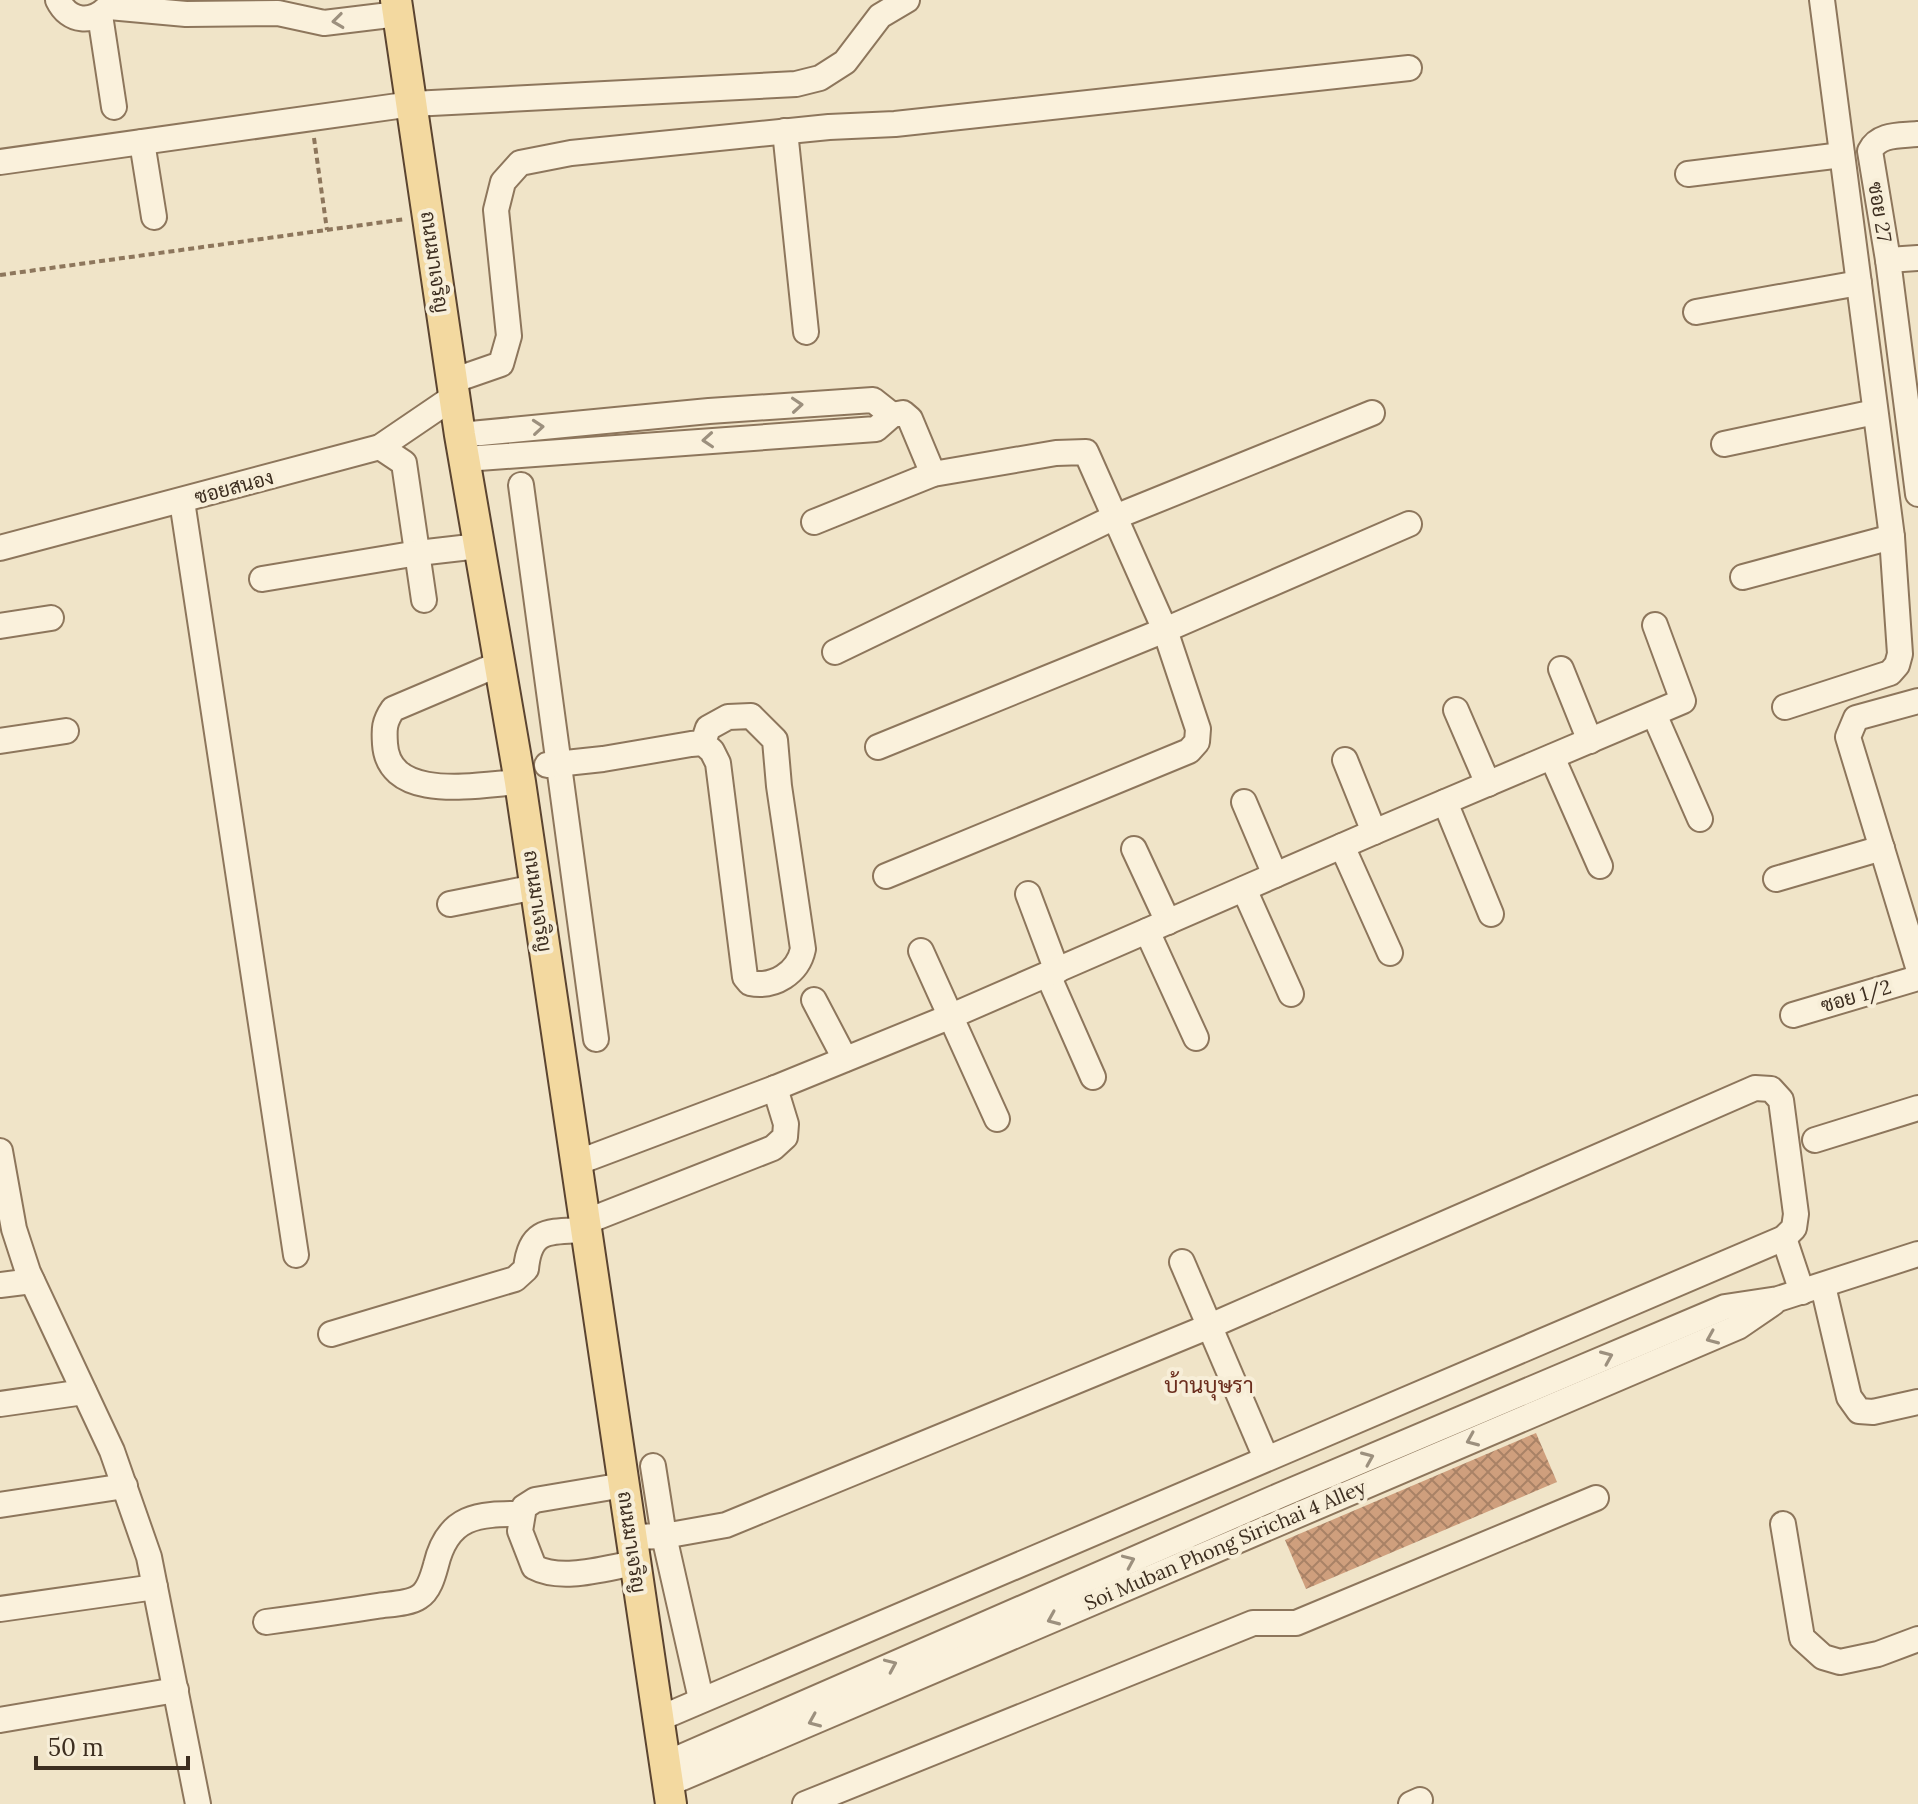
<svg xmlns="http://www.w3.org/2000/svg" width="1918" height="1804" font-family="Lora,Sarabun,serif">
<style>
.building{fill:url(#building-cross-hatch)}
.lines{fill:none;stroke-linecap:round;stroke-linejoin:round}
.minor-casing{stroke:#8d765c;stroke-width:28}
.major-casing{stroke:#5b4430;stroke-width:34}
.path{stroke:#8d765c;stroke-width:4;stroke-dasharray:6 4;stroke-linecap:butt}
.minor{stroke:#faf1dc;stroke-width:24}
.major{stroke:#f3d9a0;stroke-width:30}
.oneway{stroke:#9c907e}
.labels{text-anchor:middle;stroke-width:8;stroke-linejoin:round;paint-order:stroke}
.street-label{font-size:20px;fill:#3d2e20;stroke:#f7eed8}
.neighbourhood-label{font-size:22px;fill:#6b2e1e;stroke:#f7eed8}
</style>
<defs>
<pattern id="building-cross-hatch" width="8" height="8" patternUnits="userSpaceOnUse" patternTransform="scale(2)"><rect width="8" height="8" fill="#cf9f7d"/><path d="M0 0l8 8M0 8l8-8" fill="none" stroke="#a98266"/></pattern>
</defs>
<rect width="100%" height="100%" fill="#f0e4c8"/>
<path class="building" d="M 1536,1433 L 1557,1482 L 1306,1589 L 1285,1540 Z"/>
<g class="lines">
<g class="minor-casing">
<g id="minor">
<path d="M 58,0 C 69,23 93,24 109,6"/>
<path d="M 109,7 L 186,14 L 278,13 L 324,23 L 398,14"/>
<path d="M 100,15 L 114,107"/>
<path d="M 785,131 L 806,332"/>
<path d="M 1918,134 C 1901,136 1879,133 1870,151 L 1888,260 L 1918,494"/>
<path d="M 142,142 L 154,217"/>
<path d="M 0,162 L 412,104 L 796,84 L 820,78 L 845,62 L 880,16 L 907,0"/>
<path d="M 1688,174 L 1842,155"/>
<path d="M 1888,260 L 1918,258"/>
<path d="M 1696,312 L 1859,283"/>
<path d="M 452,381 L 501,364 L 509,336 L 496,210 L 503,182 L 520,163 L 571,153 L 829,127 L 895,124 L 1409,68"/>
<path d="M 460,435 L 709,411 L 873,400 L 892,415"/>
<path d="M 1724,444 L 1875,412"/>
<path d="M 380,447 L 404,463 L 424,600"/>
<path d="M 465,459 L 876,429 L 892,415 L 903,413 L 910,419 L 933,474"/>
<path d="M 521,485 L 596,1039"/>
<path d="M 182,501 L 296,1255"/>
<path d="M 814,522 L 933,474 L 1056,453 L 1086,452 L 1165,630 L 1198,729 L 1197,742 L 1189,751 L 886,876"/>
<path d="M 0,548 L 380,447 L 455,396"/>
<path d="M 1743,577 L 1892,537"/>
<path d="M 262,579 L 418,553 L 479,546"/>
<path d="M 0,626 L 51,618"/>
<path d="M 835,652 L 1115,517 L 1372,413"/>
<path d="M 499,664 L 393,709 C 384,722 384,729 385,744 C 389,804 481,784 520,782"/>
<path d="M 1561,669 L 1590,741"/>
<path d="M 1918,701 L 1856,718 L 1848,737 L 1918,967"/>
<path d="M 1785,707 L 1890,673 L 1897,665 L 1900,654 L 1892,537 L 1822,0"/>
<path d="M 1456,710 L 1488,784"/>
<path d="M 1654,714 L 1700,819"/>
<path d="M 0,741 L 66,731"/>
<path d="M 878,747 L 1165,630 L 1409,524"/>
<path d="M 1552,757 L 1600,866"/>
<path d="M 1345,760 L 1374,832"/>
<path d="M 547,765 L 603,759 L 691,744 L 703,743 L 712,751 L 718,763 L 745,977 L 750,983 C 774,988 798,973 803,949 L 779,786 L 775,740 L 751,716 L 728,717 L 708,728 L 703,743"/>
<path d="M 1244,802 L 1275,875"/>
<path d="M 1445,802 L 1491,914"/>
<path d="M 1342,846 L 1390,953"/>
<path d="M 1134,849 L 1168,922"/>
<path d="M 1776,879 L 1882,848"/>
<path d="M 1244,889 L 1291,994"/>
<path d="M 1028,894 L 1057,971"/>
<path d="M 450,904 L 536,887"/>
<path d="M 1147,931 L 1196,1038"/>
<path d="M 921,951 L 997,1119"/>
<path d="M 1048,975 L 1093,1077"/>
<path d="M 814,1000 L 845,1059"/>
<path d="M 1793,1015 L 1918,978"/>
<path d="M 1815,1140 L 1918,1108"/>
<path d="M 0,1151 L 14,1229 L 28,1272 L 112,1451 L 149,1557 L 198,1804"/>
<path d="M 576,1163 L 775,1088 L 949,1017 L 1374,832 L 1683,701 L 1655,625"/>
<path d="M 585,1222 L 773,1148 L 785,1137 L 786,1124 L 775,1088"/>
<path d="M 1784,1238 L 1802,1292"/>
<path d="M 1182,1262 L 1266,1458"/>
<path d="M 0,1285 L 32,1281"/>
<path d="M 1823,1286 L 1849,1397 L 1859,1411 L 1873,1412 L 1918,1402"/>
<path d="M 331,1334 L 515,1279 L 526,1269 C 530,1227 550,1232 586,1230"/>
<path d="M 0,1404 L 84,1392"/>
<path d="M 653,1466 L 664,1536 L 701,1699"/>
<path d="M 624,1485 L 535,1500 L 524,1507 L 520,1531 L 534,1567 C 562,1582 605,1568 635,1563"/>
<path d="M 0,1505 L 125,1486"/>
<path d="M 1783,1524 L 1802,1638 L 1823,1657 L 1840,1662 L 1878,1654 L 1918,1639"/>
<path d="M 632,1537 L 664,1536 L 726,1525 L 1210,1326 L 1755,1088 L 1771,1089 L 1781,1100 L 1796,1214 L 1794,1228 L 1784,1238 L 656,1720"/>
<path d="M 0,1609 L 155,1587"/>
<path d="M 266,1622 C 303,1617 340,1612 377,1606 C 388,1604 409,1604 419,1597 C 429,1591 433,1576 436,1565 C 448,1515 478,1514 521,1514"/>
<path d="M 0,1720 L 176,1690"/>
<path d="M 665,1764 L 1281,1495 L 1725,1307 L 1778,1299 L 1918,1254"/>
<path d="M 668,1784 L 1738,1327 L 1773,1303"/>
<path d="M 805,1804 L 1253,1623 L 1296,1623 L 1596,1498"/>
<path d="M 1411,1804 L 1420,1800"/>
</g>
</g>
<g class="major-casing">
<path id="major" d="M 396,0 L 460,435 L 520,782 L 671,1804"/>
</g>
<g class="path">
<path d="M 314,138 L 327,230"/>
<path d="M 0,275 L 406,219"/>
</g>
<use href="#minor" class="minor"/>
<use href="#major" class="major"/>
</g>
<defs><path id="oneway-chevron" d="M-2-3.5L2.5 0L-2 3.5" fill="none" stroke-width="1.6" stroke-linecap="round" stroke-linejoin="round" transform="scale(2)"/></defs>
<g class="oneway">
<use href="#oneway-chevron" transform="translate(338 21) rotate(173)"/>
<use href="#oneway-chevron" transform="translate(797 405) rotate(-4)"/>
<use href="#oneway-chevron" transform="translate(538 427) rotate(-5)"/>
<use href="#oneway-chevron" transform="translate(708 440) rotate(176)"/>
<use href="#oneway-chevron" transform="translate(1712 1338) rotate(157)"/>
<use href="#oneway-chevron" transform="translate(1607 1357) rotate(-23)"/>
<use href="#oneway-chevron" transform="translate(1472 1440) rotate(157)"/>
<use href="#oneway-chevron" transform="translate(1368 1458) rotate(-23)"/>
<use href="#oneway-chevron" transform="translate(1129 1561) rotate(-24)"/>
<use href="#oneway-chevron" transform="translate(1053 1619) rotate(157)"/>
<use href="#oneway-chevron" transform="translate(891 1665) rotate(-24)"/>
<use href="#oneway-chevron" transform="translate(814 1721) rotate(157)"/>
</g>
<g class="labels">
<g class="street-label">
<text transform="translate(1880 212) rotate(81)" y="7">ซอย 27</text>
<text transform="translate(435 262) rotate(82)" y="7">ถนนมาเจริญ</text>
<text transform="translate(234 487) rotate(-15)" y="7">ซอยสนอง</text>
<text transform="translate(538 901) rotate(82)" y="7">ถนนมาเจริญ</text>
<text transform="translate(1856 996) rotate(-16)" y="7">ซอย 1/2</text>
<text transform="translate(632 1542) rotate(82)" y="7">ถนนมาเจริญ</text>
<text transform="translate(1225 1545) rotate(-23)" y="7">Soi Muban Phong Sirichai 4 Alley</text>
</g>
<g class="neighbourhood-label">
<text x="1209" y="1393">บ้านบุษรา</text>
</g>
</g>
<path d="M36 1756v12h152v-12" fill="none" stroke="#3d2e20" stroke-width="4"/>
<text x="48" y="1756" font-size="24" fill="#3d2e20" stroke="#f7eed8" stroke-width="6" paint-order="stroke">50 m</text>
</svg>
